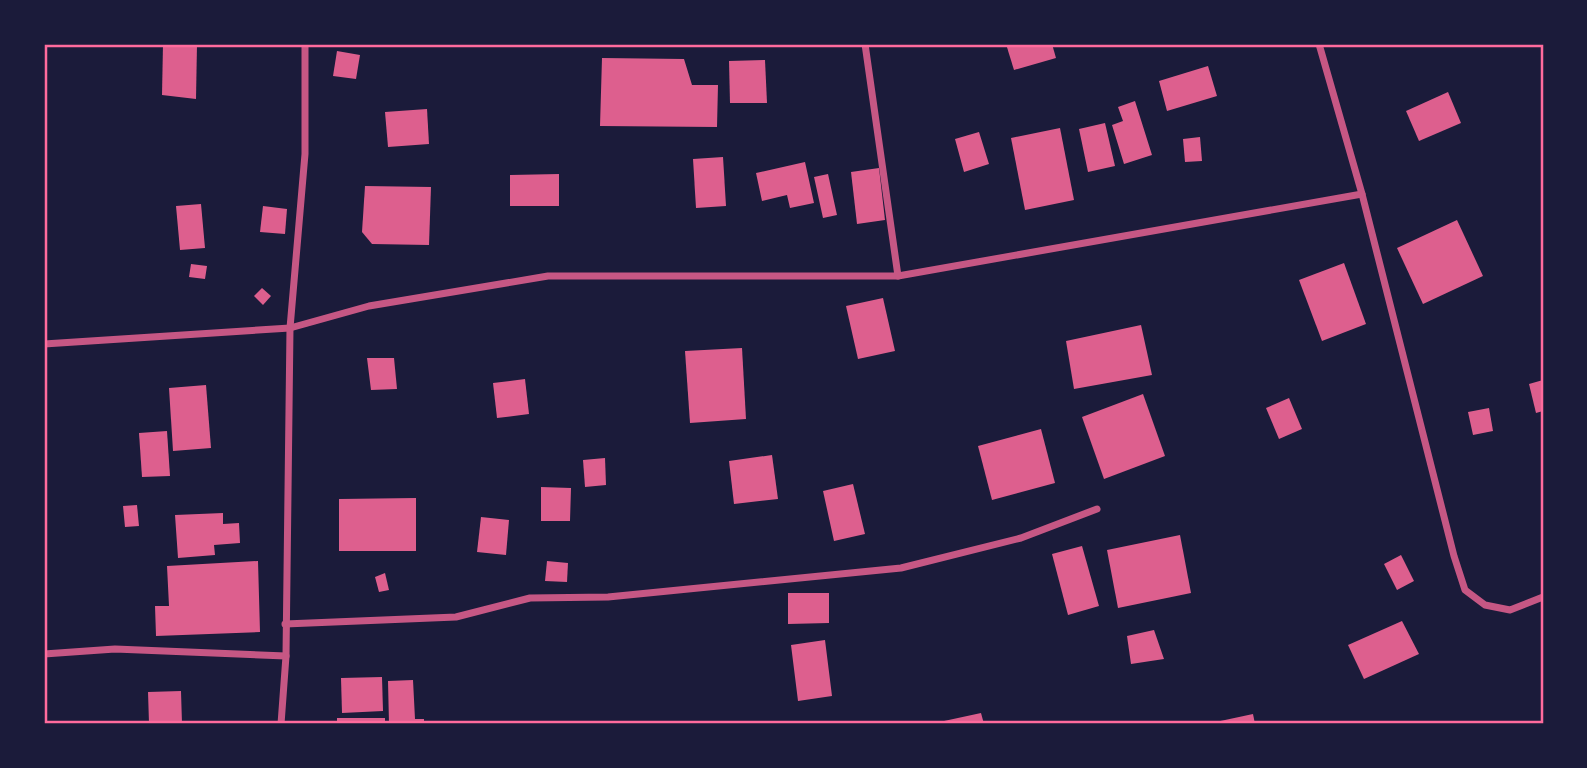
<svg xmlns="http://www.w3.org/2000/svg" width="1587" height="768" font-family="Bitter,serif">
<style>
.building{fill:#dd5f8e}
.lines{fill:none;stroke-linecap:round;stroke-linejoin:round}
.minor{stroke:#c65784;stroke-width:7}
.neatline{fill:none;stroke:#ff6b9d;stroke-width:2.5}
</style>
<rect width="100%" height="100%" fill="#1b1b3a"/>
<g class="building">
<path d="M 163,44 L 197,44 L 196,99 L 162,95 Z"/>
<path d="M 1006,44 L 1052,44 L 1056,58 L 1014,70 Z"/>
<path d="M 337,51 L 360,55 L 356,79 L 333,76 Z"/>
<path d="M 602,58 L 684,59 L 692,85 L 718,85 L 717,127 L 600,126 Z"/>
<path d="M 765,60 L 767,103 L 730,103 L 729,61 Z"/>
<path d="M 1208,66 L 1217,96 L 1167,111 L 1159,81 Z"/>
<path d="M 1448,92 L 1461,123 L 1419,141 L 1406,111 Z"/>
<path d="M 1135,101 L 1152,155 L 1124,164 L 1112,125 L 1123,121 L 1118,107 Z"/>
<path d="M 427,109 L 429,144 L 388,147 L 385,112 Z"/>
<path d="M 1105,123 L 1115,166 L 1088,172 L 1079,129 Z"/>
<path d="M 1060,128 L 1074,200 L 1025,210 L 1011,138 Z"/>
<path d="M 979,132 L 989,164 L 964,172 L 955,139 Z"/>
<path d="M 1200,137 L 1202,161 L 1185,162 L 1183,139 Z"/>
<path d="M 723,157 L 726,206 L 696,208 L 693,159 Z"/>
<path d="M 805,162 L 814,203 L 790,208 L 787,195 L 762,201 L 756,173 Z"/>
<path d="M 879,168 L 885,220 L 857,224 L 851,172 Z"/>
<path d="M 559,174 L 559,206 L 510,206 L 510,175 Z"/>
<path d="M 828,174 L 837,215 L 823,218 L 814,177 Z"/>
<path d="M 365,186 L 431,187 L 429,245 L 372,244 L 362,232 Z"/>
<path d="M 201,204 L 205,248 L 180,250 L 176,206 Z"/>
<path d="M 263,206 L 287,209 L 285,234 L 260,232 Z"/>
<path d="M 1457,220 L 1483,276 L 1423,304 L 1397,248 Z"/>
<path d="M 1344,263 L 1366,324 L 1322,341 L 1299,280 Z"/>
<path d="M 191,264 L 207,266 L 205,279 L 189,277 Z"/>
<path d="M 262,288 L 271,296 L 263,305 L 254,296 Z"/>
<path d="M 883,298 L 895,351 L 858,359 L 846,306 Z"/>
<path d="M 1141,325 L 1152,375 L 1074,389 L 1066,341 Z"/>
<path d="M 742,348 L 746,419 L 690,423 L 685,351 Z"/>
<path d="M 367,358 L 394,358 L 397,389 L 371,390 Z"/>
<path d="M 525,379 L 529,414 L 497,418 L 493,383 Z"/>
<path d="M 1543,380 L 1543,411 L 1536,413 L 1529,384 Z"/>
<path d="M 206,385 L 211,448 L 173,451 L 169,388 Z"/>
<path d="M 1143,394 L 1165,456 L 1104,479 L 1082,417 Z"/>
<path d="M 1289,398 L 1302,429 L 1279,439 L 1266,408 Z"/>
<path d="M 1489,408 L 1493,431 L 1473,435 L 1468,412 Z"/>
<path d="M 1041,429 L 1055,483 L 992,500 L 978,446 Z"/>
<path d="M 167,431 L 170,476 L 142,477 L 139,433 Z"/>
<path d="M 772,455 L 778,499 L 734,504 L 729,461 Z"/>
<path d="M 605,458 L 606,485 L 585,487 L 583,460 Z"/>
<path d="M 853,484 L 865,534 L 834,541 L 823,491 Z"/>
<path d="M 541,487 L 571,488 L 570,521 L 541,521 Z"/>
<path d="M 416,498 L 416,551 L 339,551 L 339,499 Z"/>
<path d="M 137,505 L 139,526 L 125,527 L 123,506 Z"/>
<path d="M 223,513 L 223,524 L 239,523 L 240,543 L 214,545 L 215,555 L 178,558 L 175,515 Z"/>
<path d="M 481,517 L 509,520 L 506,555 L 477,552 Z"/>
<path d="M 1180,535 L 1191,593 L 1118,608 L 1107,550 Z"/>
<path d="M 1082,546 L 1099,606 L 1068,615 L 1052,554 Z"/>
<path d="M 1401,555 L 1414,581 L 1397,590 L 1384,564 Z"/>
<path d="M 258,561 L 260,632 L 156,636 L 155,606 L 169,606 L 167,566 Z"/>
<path d="M 547,561 L 568,563 L 567,582 L 545,581 Z"/>
<path d="M 385,573 L 389,590 L 379,592 L 375,577 Z"/>
<path d="M 788,593 L 829,593 L 829,623 L 788,624 Z"/>
<path d="M 1402,621 L 1419,654 L 1364,679 L 1348,645 Z"/>
<path d="M 1154,630 L 1164,659 L 1131,664 L 1127,636 Z"/>
<path d="M 825,640 L 832,696 L 798,701 L 791,645 Z"/>
<path d="M 382,677 L 383,711 L 342,713 L 341,678 Z"/>
<path d="M 413,680 L 415,719 L 424,719 L 424,724 L 389,724 L 388,681 Z"/>
<path d="M 181,691 L 182,724 L 149,724 L 148,692 Z"/>
<path d="M 981,713 L 984,724 L 944,724 L 944,721 Z"/>
<path d="M 1253,714 L 1255,724 L 1211,724 L 1211,723 Z"/>
<rect x="337" y="718" width="48" height="6"/>
</g>
<g class="lines">
<g class="minor">
<path d="M 1362,194 L 1454,556 L 1465,590 L 1485,605 L 1510,610 L 1543,597"/>
<path d="M 898,276 L 1362,194 L 1319,44"/>
<path d="M 44,344 L 290,328 L 369,306 L 548,276 L 898,276 L 865,44"/>
<path d="M 285,624 L 456,617 L 530,598 L 608,597 L 901,568 L 1021,538 L 1097,509"/>
<path d="M 44,654 L 115,649 L 286,656"/>
<path d="M 281,724 L 286,656 L 290,328 L 305,154 L 305,44"/>
</g>
</g>
<rect width="1587" height="768" fill="none" stroke="#1b1b3a" stroke-width="91"/>
<rect x="46" y="46" width="1496" height="676" class="neatline"/>
</svg>
